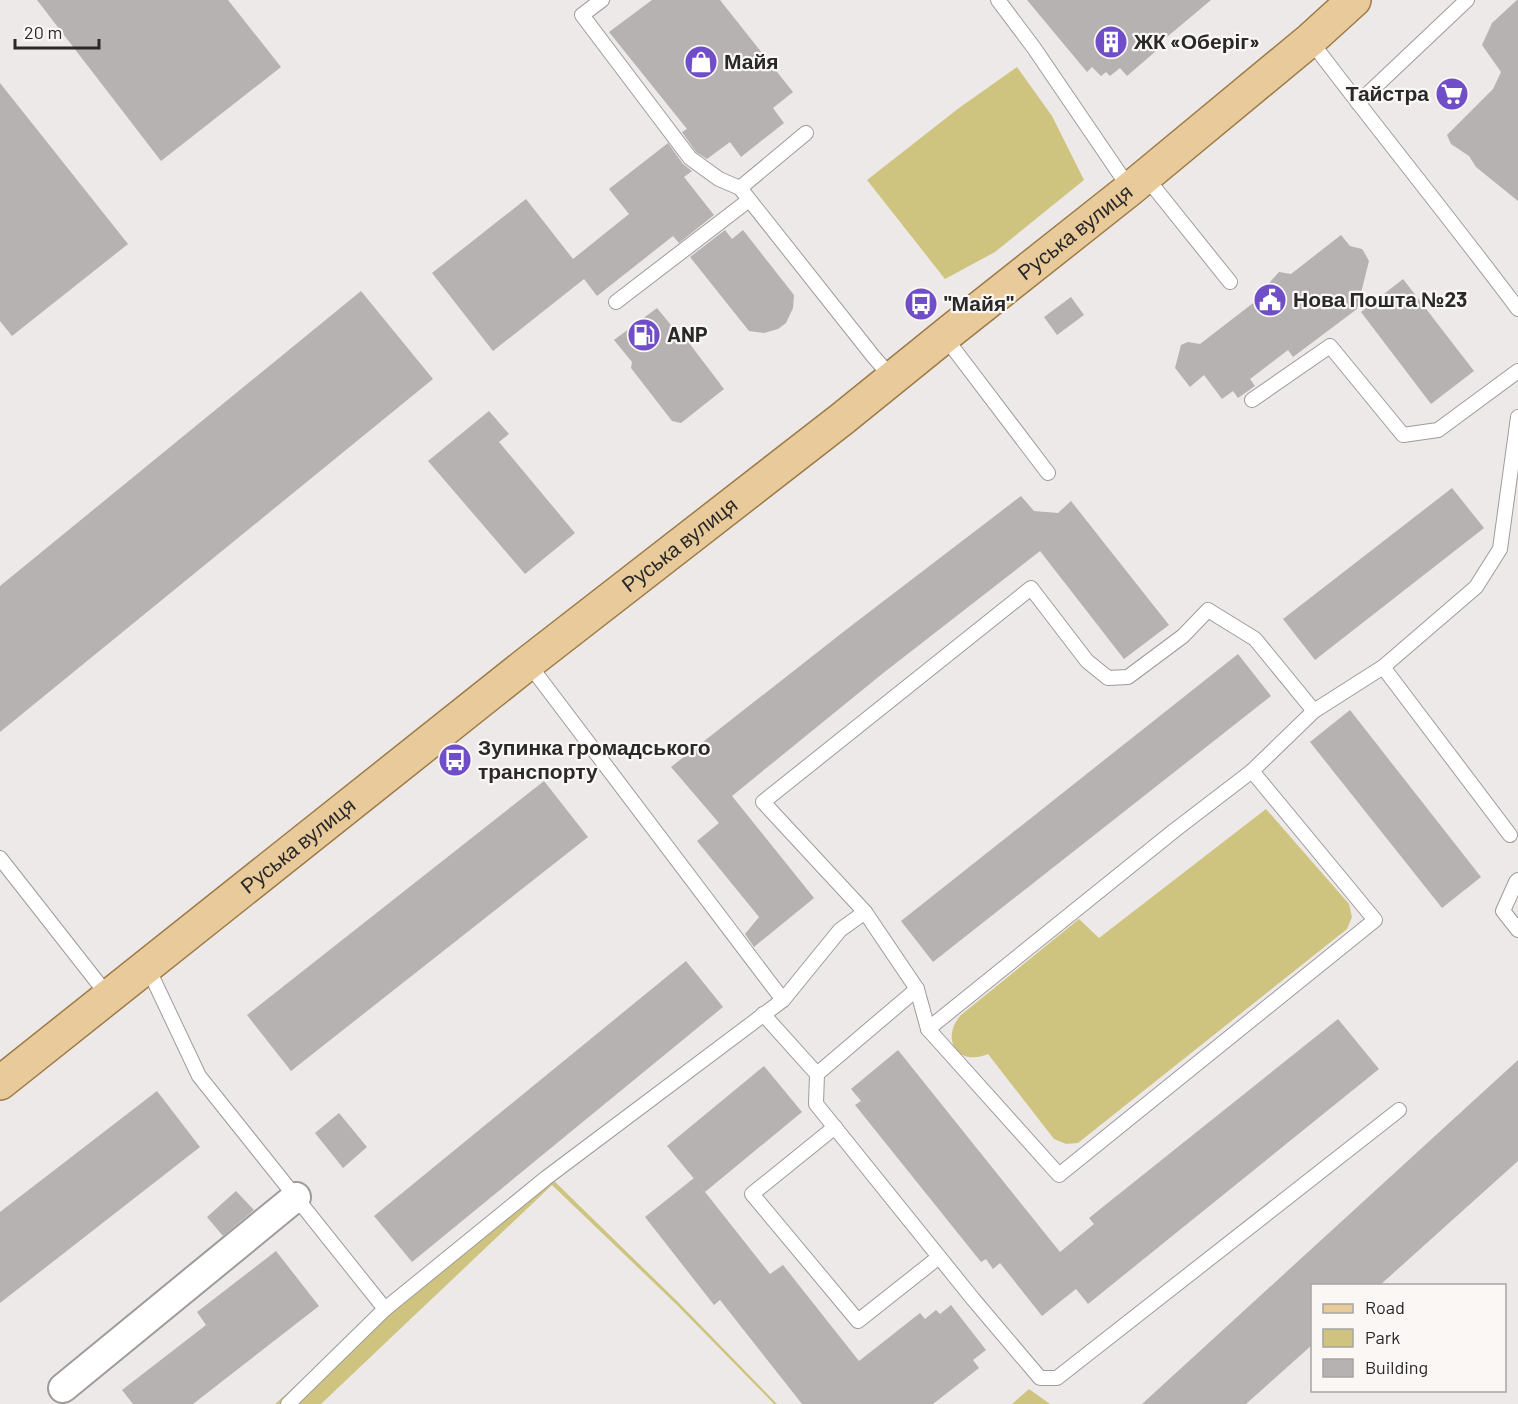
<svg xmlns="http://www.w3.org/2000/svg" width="1518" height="1404" font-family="Barlow,sans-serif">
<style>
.green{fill:#cfc47f}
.building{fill:#b6b2b2}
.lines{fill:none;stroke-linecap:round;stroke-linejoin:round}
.lane-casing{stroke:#9e9b9a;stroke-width:16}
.street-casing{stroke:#9e9b9a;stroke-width:32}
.primary-casing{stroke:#9d7b47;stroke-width:36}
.lane{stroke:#fff;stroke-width:14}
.street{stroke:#fff;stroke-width:28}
.primary{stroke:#e9ca9a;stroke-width:33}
.labels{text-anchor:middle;stroke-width:4.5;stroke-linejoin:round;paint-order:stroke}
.poi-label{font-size:21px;font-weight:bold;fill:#2a2929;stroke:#faf7f5;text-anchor:start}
.street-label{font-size:21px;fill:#2a2929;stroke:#faf7f5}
</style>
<rect width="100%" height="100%" fill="#ece9e8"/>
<g class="green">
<path d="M 1017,67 L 1052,116 L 1084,180 L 995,252 L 945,279 L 867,180 L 959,108 Z"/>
<path d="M 1266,809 L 1349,904 L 1352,917 L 1347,929 L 1078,1143 L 1066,1144 L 1054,1139 L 988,1054 C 957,1067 940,1038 961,1015 L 1079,919 L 1099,938 Z"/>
<path d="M 547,1174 L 678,1302 L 777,1404 L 774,1404 L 677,1305 L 552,1185 L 321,1404 L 275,1404 L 381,1310 Z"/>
<path d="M 1029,1389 L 1050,1404 L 1012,1404 Z"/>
</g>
<g class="building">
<path d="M 37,0 L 228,0 L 281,67 L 161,161 Z"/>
<path d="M 652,0 L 720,0 L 793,92 L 773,108 L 784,123 L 741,157 L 730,142 L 707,159 L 696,152 L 682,132 L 687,129 L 609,32 Z"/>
<path d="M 1027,0 L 1211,0 L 1161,42 L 1163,45 L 1127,76 L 1120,68 L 1110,76 L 1106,72 L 1101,76 L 1092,67 L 1087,72 Z"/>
<path d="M 1517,0 L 1518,0 L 1518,201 L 1476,167 L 1469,156 L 1451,144 L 1447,135 L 1493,89 L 1501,72 L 1482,45 L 1492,23 Z"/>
<path d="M 0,83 L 128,244 L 12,336 L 0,321 Z"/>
<path d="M 668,143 L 683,164 L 692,171 L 684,177 L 714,215 L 679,243 L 673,236 L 597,296 L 584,279 L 493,351 L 432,273 L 526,199 L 573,259 L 629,214 L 609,189 Z"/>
<path d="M 725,230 L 732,239 L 743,230 L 794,295 L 793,308 L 786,323 L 778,329 L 764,333 L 749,331 L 690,257 Z"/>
<path d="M 1341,235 L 1350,246 L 1362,249 L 1364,252 L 1369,261 L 1357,309 L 1293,357 L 1288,350 L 1250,379 L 1255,386 L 1238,398 L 1233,391 L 1222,399 L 1204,375 L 1190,387 L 1175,368 L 1181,345 L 1188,342 L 1200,344 L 1270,290 L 1270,282 L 1279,272 L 1291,274 Z"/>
<path d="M 1403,279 L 1474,371 L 1431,404 L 1361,312 Z"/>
<path d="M 361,291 L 433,379 L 0,732 L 0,586 Z"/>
<path d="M 1071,297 L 1084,315 L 1057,335 L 1044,317 Z"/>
<path d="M 657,308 L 675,330 L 680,331 L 724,389 L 681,423 L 672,421 L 631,368 L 632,362 L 614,340 Z"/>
<path d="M 489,411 L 509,434 L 499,442 L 575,533 L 525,574 L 428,461 Z"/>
<path d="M 1452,488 L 1484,528 L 1315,660 L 1283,619 Z"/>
<path d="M 1021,496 L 1034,511 L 1058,513 L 1071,501 L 1169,625 L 1124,659 L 1040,551 L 882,674 L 732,796 L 814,898 L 754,947 L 745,934 L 759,917 L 697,841 L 719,823 L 671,767 L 847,629 Z"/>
<path d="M 1238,654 L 1271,696 L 933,962 L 901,921 Z"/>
<path d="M 1350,710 L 1481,877 L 1442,908 L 1310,742 Z"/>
<path d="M 544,781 L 588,837 L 291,1071 L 247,1015 Z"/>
<path d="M 686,961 L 723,1007 L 412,1262 L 374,1216 Z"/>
<path d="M 1338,1019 L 1379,1069 L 1088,1304 L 1076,1289 L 1042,1316 L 1000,1263 L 993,1269 L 986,1259 L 981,1262 L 855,1105 L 861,1101 L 851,1089 L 898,1050 L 1060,1252 L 1094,1224 L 1089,1218 Z"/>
<path d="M 1518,1060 L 1518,1161 L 1379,1286 L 1312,1286 L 1312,1345 L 1246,1404 L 1142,1404 Z"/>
<path d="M 764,1066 L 802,1112 L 705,1192 L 667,1146 Z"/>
<path d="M 157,1091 L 200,1147 L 0,1303 L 0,1212 Z"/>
<path d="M 339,1113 L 367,1147 L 343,1168 L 315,1133 Z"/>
<path d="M 694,1178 L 770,1274 L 783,1265 L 859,1361 L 920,1313 L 925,1319 L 936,1310 L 940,1314 L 951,1305 L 986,1350 L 973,1360 L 979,1368 L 933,1404 L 802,1404 L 720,1300 L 714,1305 L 645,1217 Z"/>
<path d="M 236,1191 L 254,1210 L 223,1236 L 207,1217 Z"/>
<path d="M 276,1251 L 319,1306 L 193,1404 L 133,1404 L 122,1390 L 206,1325 L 197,1312 Z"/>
</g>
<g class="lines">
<g class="lane-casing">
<g id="lane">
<path d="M 602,0 L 582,15 L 690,158 L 719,179 L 740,188 L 873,356 L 892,378"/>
<path d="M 998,0 L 1034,48 L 1130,189"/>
<path d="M 1310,40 C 1378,130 1450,218 1518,309"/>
<path d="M 1358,103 L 1467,0"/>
<path d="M 1145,176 L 1230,282"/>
<path d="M 740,188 L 806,133"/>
<path d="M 616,302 L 749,200"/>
<path d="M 944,336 L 1048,473"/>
<path d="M 1252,400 L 1330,346 L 1403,435 L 1438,430 L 1518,371"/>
<path d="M 528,663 L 783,1000"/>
<path d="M 1383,667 L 1510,835"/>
<path d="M 1252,771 L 1375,920 L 1059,1175 L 928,1029 L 917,989 L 865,912 L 763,802 L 1031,588 L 1087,661 L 1108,678 L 1128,677 L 1183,636 L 1208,610 L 1255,639 L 1314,711"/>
<path d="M 0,858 L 109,997"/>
<path d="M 1518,880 L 1516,882 L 1503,911 L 1518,930"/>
<path d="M 147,966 L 199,1076 L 385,1309 L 288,1404"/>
<path d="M 917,989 L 817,1074 L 816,1104 L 973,1299 L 1040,1378 L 1057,1378 L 1399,1110"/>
<path d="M 763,1014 L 817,1074"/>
<path d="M 928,1029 L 1175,830 L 1252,771 L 1314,711 L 1383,667 L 1476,587 L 1500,549 L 1518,417"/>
<path d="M 835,1127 L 752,1194 L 858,1321 L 939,1257"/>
<path d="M 385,1309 L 546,1178 L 783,1000 L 840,930 L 865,912"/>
</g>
</g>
<g class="street-casing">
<path id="street" d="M 63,1388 L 296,1197"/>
</g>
<g class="primary-casing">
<g id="primary">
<path id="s1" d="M 0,1083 L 528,663 L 842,419 L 952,330 L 1130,189 L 1310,40 L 1354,0"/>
</g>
</g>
<use href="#lane" class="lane"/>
<use href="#street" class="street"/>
<use href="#primary" class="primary"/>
</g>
<defs>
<g id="building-disc" transform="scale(1.725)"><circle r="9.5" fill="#704ec8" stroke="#faf7f5"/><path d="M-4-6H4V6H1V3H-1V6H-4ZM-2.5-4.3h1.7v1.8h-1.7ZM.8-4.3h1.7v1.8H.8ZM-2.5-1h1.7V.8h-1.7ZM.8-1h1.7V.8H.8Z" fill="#fff"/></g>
<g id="shop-disc" transform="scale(1.725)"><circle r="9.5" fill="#704ec8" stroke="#faf7f5"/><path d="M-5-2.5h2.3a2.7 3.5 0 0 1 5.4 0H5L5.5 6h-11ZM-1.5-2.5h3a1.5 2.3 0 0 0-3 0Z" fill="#fff"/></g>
<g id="supermarket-disc" transform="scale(1.725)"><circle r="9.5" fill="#704ec8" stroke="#faf7f5"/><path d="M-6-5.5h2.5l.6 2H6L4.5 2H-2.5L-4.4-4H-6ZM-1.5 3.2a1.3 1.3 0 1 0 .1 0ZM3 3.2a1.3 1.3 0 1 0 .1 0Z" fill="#fff"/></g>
<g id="civic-disc" transform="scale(1.725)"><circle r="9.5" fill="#704ec8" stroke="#faf7f5"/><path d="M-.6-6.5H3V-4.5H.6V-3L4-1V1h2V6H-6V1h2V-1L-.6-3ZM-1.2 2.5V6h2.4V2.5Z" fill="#fff"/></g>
<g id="bus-disc" transform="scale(1.725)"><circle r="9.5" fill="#704ec8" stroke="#faf7f5"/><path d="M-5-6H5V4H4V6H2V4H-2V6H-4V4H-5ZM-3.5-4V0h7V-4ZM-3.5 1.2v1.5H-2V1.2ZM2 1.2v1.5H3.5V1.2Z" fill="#fff"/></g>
<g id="fuel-disc" transform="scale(1.725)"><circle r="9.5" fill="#704ec8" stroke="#faf7f5"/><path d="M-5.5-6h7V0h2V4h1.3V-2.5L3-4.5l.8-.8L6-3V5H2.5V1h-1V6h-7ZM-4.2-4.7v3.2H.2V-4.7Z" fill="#fff"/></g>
</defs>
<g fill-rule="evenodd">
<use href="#building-disc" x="1111" y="42"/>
<use href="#shop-disc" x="701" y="62"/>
<use href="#supermarket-disc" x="1452" y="94"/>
<use href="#civic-disc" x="1270" y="300"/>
<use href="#bus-disc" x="921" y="304"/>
<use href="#fuel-disc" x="644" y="335"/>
<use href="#bus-disc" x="455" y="760"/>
</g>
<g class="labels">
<g class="poi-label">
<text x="1134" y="49">ЖК «Оберіг»</text>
<text x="724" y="69">Майя</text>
<text x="1429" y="101" text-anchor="end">Тайстра</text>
<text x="1293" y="307">Нова Пошта №23</text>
<text x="944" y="311">"Майя"</text>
<text x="667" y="342">ANP</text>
<text x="478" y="755">Зупинка громадського<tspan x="478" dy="24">транспорту</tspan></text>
</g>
<g class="street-label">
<text dy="7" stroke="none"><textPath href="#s1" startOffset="1371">Руська вулиця</textPath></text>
<text dy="7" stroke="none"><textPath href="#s1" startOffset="867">Руська вулиця</textPath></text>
<text dy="7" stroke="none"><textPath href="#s1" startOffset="381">Руська вулиця</textPath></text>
</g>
</g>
<rect x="1311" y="1284" width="195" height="108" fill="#faf7f5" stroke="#a7a5a3" stroke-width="1.5"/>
<rect x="1323" y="1304" width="30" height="9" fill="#e9ca9a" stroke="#a7a5a3" stroke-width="1.5"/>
<text x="1365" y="1314" font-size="18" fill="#2a2929">Road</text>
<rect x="1323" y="1329" width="30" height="18" fill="#cfc47f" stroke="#a7a5a3" stroke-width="1.5"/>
<text x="1365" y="1344" font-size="18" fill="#2a2929">Park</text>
<rect x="1323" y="1359" width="30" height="18" fill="#b6b2b2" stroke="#a7a5a3" stroke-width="1.5"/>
<text x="1365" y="1374" font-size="18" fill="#2a2929">Building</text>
<path d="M15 39v9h84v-9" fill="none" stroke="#2a2929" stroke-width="3"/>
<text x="24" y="39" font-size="18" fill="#2a2929" stroke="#faf7f5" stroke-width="4.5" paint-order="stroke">20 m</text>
</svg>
